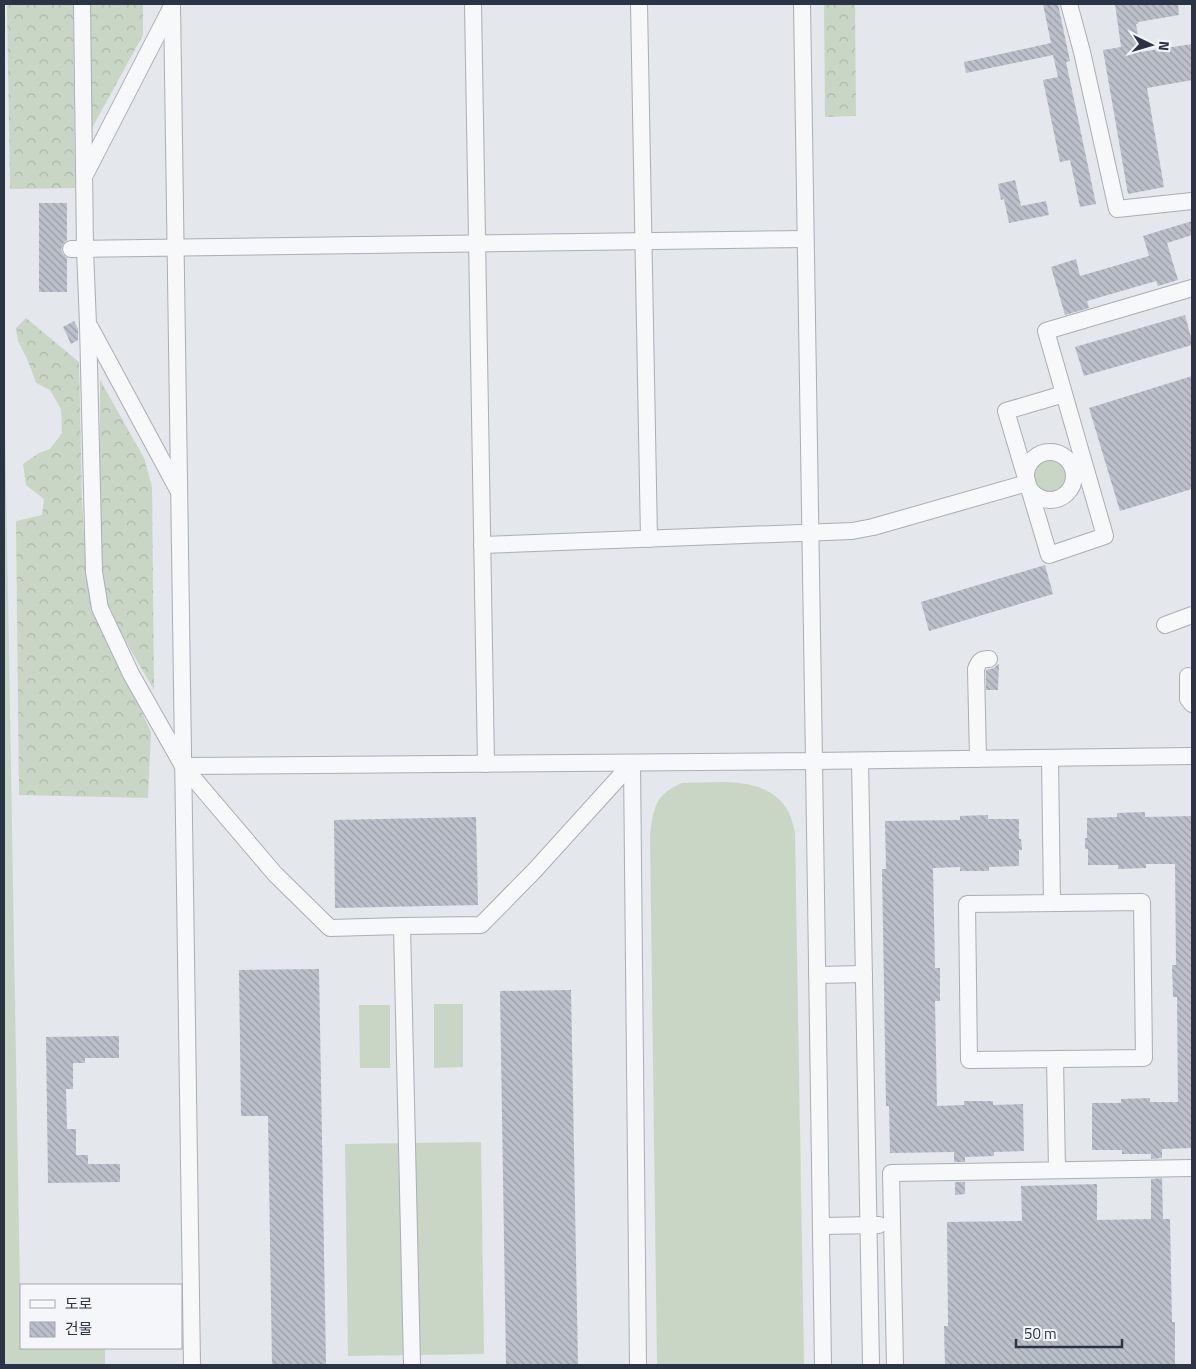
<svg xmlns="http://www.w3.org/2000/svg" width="1196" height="1369" font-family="'Titillium Web','Noto Sans KR',sans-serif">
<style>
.grass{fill:#c9d6c5}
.forest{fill:url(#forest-crowns)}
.building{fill:url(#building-back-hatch)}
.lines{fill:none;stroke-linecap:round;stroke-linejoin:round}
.minor-casing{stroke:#a9aeb7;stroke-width:18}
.minor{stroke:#f7f8fa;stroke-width:16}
</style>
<defs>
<pattern id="forest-crowns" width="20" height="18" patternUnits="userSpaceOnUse" patternTransform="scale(1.25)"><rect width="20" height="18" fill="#c9d6c5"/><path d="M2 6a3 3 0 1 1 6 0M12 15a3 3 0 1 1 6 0" fill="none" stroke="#adb8ab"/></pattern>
<pattern id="building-back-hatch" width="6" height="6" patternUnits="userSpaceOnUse" patternTransform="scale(1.25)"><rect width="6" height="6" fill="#bbc0ca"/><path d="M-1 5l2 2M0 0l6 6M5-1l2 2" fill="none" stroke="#989da6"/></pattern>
</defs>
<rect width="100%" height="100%" fill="#e4e7ec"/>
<g class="grass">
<path d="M 4,366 L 21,1348 L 105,1348 L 105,1365 L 4,1365 Z"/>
<circle cx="1050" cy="475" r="16"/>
<path d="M 682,783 C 718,783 769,774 789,813 C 792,819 793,826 795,832 L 804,1365 L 657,1365 L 650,835 C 654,808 654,795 682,783 Z"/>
<path d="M 434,1004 L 463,1004 L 463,1067 L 434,1068 Z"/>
<path d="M 359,1005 L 390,1005 L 390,1068 L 360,1068 Z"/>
<path d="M 481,1142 L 484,1354 L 348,1356 L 345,1144 Z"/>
</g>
<g class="forest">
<path d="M 7,4 L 73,4 L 75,188 L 10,189 Z"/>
<path d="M 90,4 L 143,4 L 143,35 L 92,128 Z"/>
<path d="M 824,4 L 855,4 L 856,116 L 825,117 Z"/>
<path d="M 26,318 L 79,362 L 82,498 L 86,574 L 96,613 L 151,732 L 148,798 L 19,795 L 16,521 L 42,515 L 44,499 L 26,485 L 23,464 L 39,453 L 50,449 L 62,433 L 61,409 L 50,390 L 36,383 L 28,361 L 18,341 L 16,328 Z"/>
<path d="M 100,380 L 144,458 L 152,487 L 154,690 L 108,611 L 100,575 Z"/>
</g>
<g class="building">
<path d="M 1043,4 L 1058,4 L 1070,61 L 1066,62 L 1096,204 L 1080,207 L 1070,160 L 1060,162 L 1043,80 L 1058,77 L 1053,55 L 966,73 L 964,62 L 1051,43 Z"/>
<path d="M 1115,4 L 1178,4 L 1179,15 L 1138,22 L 1138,24 L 1136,24 L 1141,52 L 1192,44 L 1192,80 L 1147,88 L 1164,187 L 1128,194 L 1103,50 L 1121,47 Z"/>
<path d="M 1015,180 L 1021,206 L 1046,201 L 1049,215 L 1009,223 L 1004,199 L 1001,200 L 998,184 Z"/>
<path d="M 39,203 L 67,203 L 67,240 L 63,244 L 61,249 L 63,254 L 67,258 L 67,292 L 39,292 Z"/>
<path d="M 1192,221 L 1192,235 L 1167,243 L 1178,280 L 1158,286 L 1156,281 L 1087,301 L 1089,308 L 1065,315 L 1051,267 L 1076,259 L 1080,276 L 1149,256 L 1143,236 Z"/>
<path d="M 1185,315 L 1192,341 L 1192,345 L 1084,376 L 1075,347 Z"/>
<path d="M 74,321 L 78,329 L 78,340 L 71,344 L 63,327 Z"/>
<path d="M 1192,376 L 1192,489 L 1120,511 L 1089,408 Z"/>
<path d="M 1045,565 L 1053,594 L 929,631 L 921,602 Z"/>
<path d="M 998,664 L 999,664 L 998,690 L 986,690 L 986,670 L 994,668 Z"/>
<path d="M 1145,812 L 1145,817 L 1192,816 L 1192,1148 L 1162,1149 L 1162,1158 L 1151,1159 L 1151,1154 L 1122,1154 L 1122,1150 L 1092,1150 L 1092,1103 L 1121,1103 L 1121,1099 L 1150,1098 L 1150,1102 L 1178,1102 L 1177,997 L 1173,997 L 1172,965 L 1176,965 L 1175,864 L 1146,864 L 1146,868 L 1118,869 L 1118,865 L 1088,865 L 1088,849 L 1085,849 L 1085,838 L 1087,838 L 1087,818 L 1117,817 L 1117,813 Z"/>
<path d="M 988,815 L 988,819 L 1019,819 L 1019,839 L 1021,839 L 1022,850 L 1019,850 L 1019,866 L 989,867 L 989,871 L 960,871 L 960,867 L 933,868 L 935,968 L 940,968 L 940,1001 L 935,1001 L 937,1106 L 964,1105 L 964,1101 L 993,1101 L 993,1105 L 1023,1104 L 1024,1151 L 994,1152 L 994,1156 L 965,1157 L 965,1162 L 954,1162 L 954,1152 L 890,1153 L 889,1106 L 886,1106 L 882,869 L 886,869 L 885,821 L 960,820 L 960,816 Z"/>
<path d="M 476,817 L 478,905 L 335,908 L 334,820 Z"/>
<path d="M 319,969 L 326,1365 L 272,1365 L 268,1116 L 241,1116 L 239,970 Z"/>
<path d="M 571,990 L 578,1365 L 506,1365 L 500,991 Z"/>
<path d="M 119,1036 L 119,1058 L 85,1058 L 85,1063 L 73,1063 L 73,1089 L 66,1089 L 67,1129 L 76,1129 L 76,1155 L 88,1155 L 88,1164 L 120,1164 L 120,1182 L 48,1183 L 46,1037 Z"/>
<path d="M 1162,1178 L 1163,1219 L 1170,1219 L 1172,1322 L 1175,1322 L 1175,1365 L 945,1365 L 944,1326 L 948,1326 L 947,1222 L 1022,1221 L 1021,1186 L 1097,1184 L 1097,1220 L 1151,1219 L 1151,1179 Z"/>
<path d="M 955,1182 L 965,1182 L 965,1194 L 955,1195 Z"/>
</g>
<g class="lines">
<g class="minor-casing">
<g id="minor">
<path d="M 82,4 L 85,249 L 88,325 L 94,572 L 100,608 L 131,674 L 183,766 L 275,874 L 330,928 L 402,926 L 481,925 L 535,870 L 632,763"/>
<path d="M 172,4 L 192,1365"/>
<path d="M 473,4 L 486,764"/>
<path d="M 639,4 L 649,539"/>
<path d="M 1069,4 L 1082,52 L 1117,209 L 1192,201"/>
<path d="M 86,173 L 171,8"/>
<path d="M 71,249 L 805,239"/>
<path d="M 90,327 L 178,490"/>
<path d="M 1064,394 L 1006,411 L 1049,555 L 1105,536 L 1046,331 L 1192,288"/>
<circle cx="1050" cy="476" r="24"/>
<path d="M 482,545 L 852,531 L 873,527 L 1027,483"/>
<path d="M 1165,625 L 1192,615"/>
<path d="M 1188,676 L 1188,699 L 1192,704"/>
<path d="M 1050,758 L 1052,903"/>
<path d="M 978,759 L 976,669 C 979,661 981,659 989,659"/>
<path d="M 860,761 L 871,1365"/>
<path d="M 632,763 L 638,1365"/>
<path d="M 183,766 L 814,761 C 811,509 805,256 802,4"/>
<path d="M 1142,902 L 1144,1058 L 969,1060 L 967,904 Z"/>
<path d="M 402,926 L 412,1365"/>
<path d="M 817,975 L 864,974"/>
<path d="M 1055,1059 L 1057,1170"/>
<path d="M 821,1226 L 879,1225"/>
<path d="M 823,1365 L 814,761 L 1192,756"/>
<path d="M 895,1365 L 891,1173 L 1192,1168"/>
</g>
</g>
<use href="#minor" class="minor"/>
</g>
<rect width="1196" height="1369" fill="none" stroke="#2b3445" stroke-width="10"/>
<rect x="20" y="1284" width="162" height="65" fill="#f4f6f9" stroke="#a4a8b1"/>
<rect x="30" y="1300" width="25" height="8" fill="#f7f8fa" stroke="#a4a8b1"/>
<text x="65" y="1309" font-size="15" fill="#2b3445">도로</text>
<rect x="30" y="1322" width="25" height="15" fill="url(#building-back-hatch)" stroke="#a4a8b1"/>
<text x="65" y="1334" font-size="15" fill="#2b3445">건물</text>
<g transform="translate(1151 45) rotate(95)" stroke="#f4f6f9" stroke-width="4" paint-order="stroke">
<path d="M0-4L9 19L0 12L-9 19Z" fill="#2b3445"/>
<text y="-8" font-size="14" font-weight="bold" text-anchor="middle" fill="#2b3445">N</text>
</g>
<path d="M1016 1339v8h106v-8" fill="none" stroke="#2b3445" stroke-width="2.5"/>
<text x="1024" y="1339" font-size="15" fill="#2b3445" stroke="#f4f6f9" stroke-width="4" paint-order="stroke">50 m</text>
</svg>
